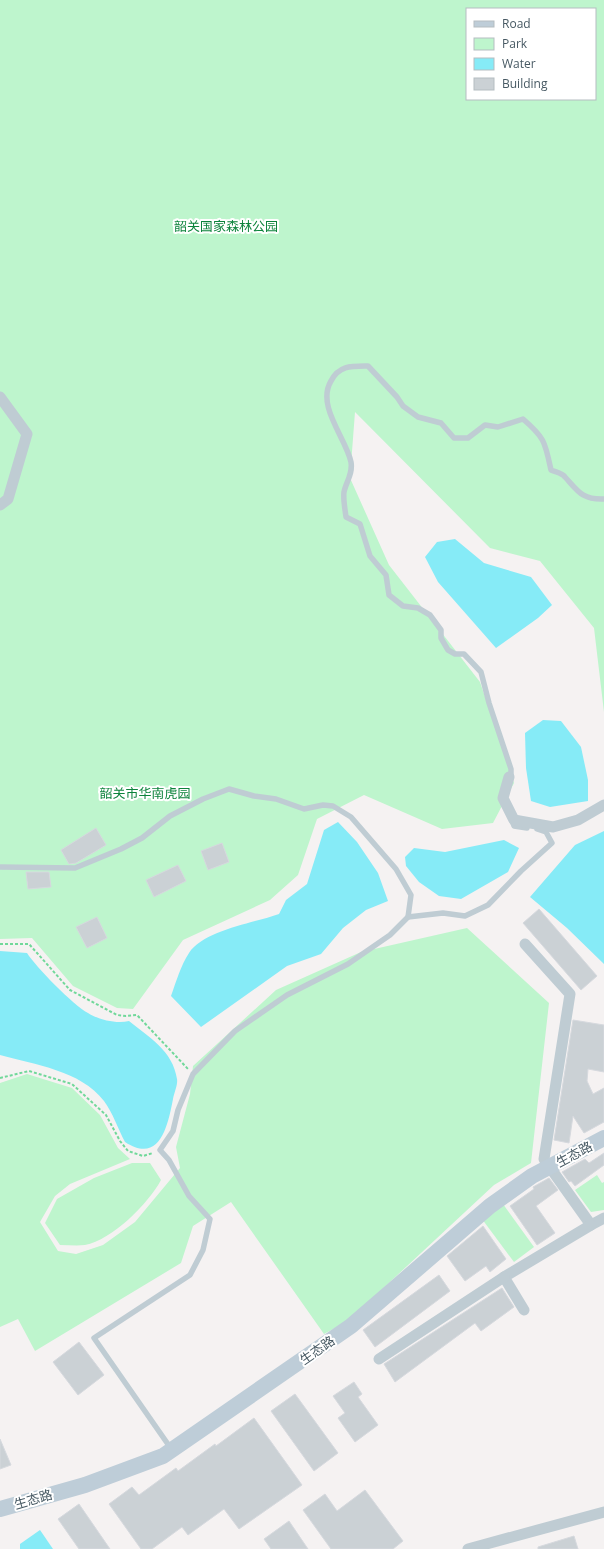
<svg xmlns="http://www.w3.org/2000/svg" width="604" height="1549" font-family="'Open Sans','Noto Sans SC',sans-serif">
<style>
.green{fill:#bef5cd;fill-rule:evenodd}
.water{fill:#86ebf7}
.building{fill:#cbd1d5;stroke:#d6d9de}
.lines{fill:none;stroke-linecap:round;stroke-linejoin:round}
.path{stroke:#71d89a;stroke-width:2;stroke-dasharray:3 2;stroke-linecap:butt}
.lane{stroke:#bfccd3;stroke-width:5.5}
.street{stroke:#bfccd3;stroke-width:11}
.secondary{stroke:#becdd8;stroke-width:16}
.labels{text-anchor:middle;stroke-width:4;stroke-linejoin:round;paint-order:stroke}
.park-label{font-size:13px;fill:#0c833b;stroke:#fff}
.street-label{font-size:13px;fill:#475963;stroke:#fff}
</style>
<rect width="100%" height="100%" fill="#f5f2f2"/>
<g class="green">
<path d="M 0,0 L 604,0 L 604,712 L 594,628 L 540,561 L 490,548 L 355,412 L 350,478 L 389,565 L 480,682 L 514,783 L 493,823 L 442,829 L 364,795 L 317,819 L 298,875 L 270,900 L 183,940 L 133,1009 L 117,1008 L 73,986 L 32,938 L 0,939 ZM 467,9 L 595,9 L 595,99 L 467,99 Z"/>
<path d="M 467,928 L 549,1003 L 531,1163 L 494,1185 L 348,1321 L 324,1334 L 231,1202 L 193,1226 L 181,1263 L 35,1351 L 18,1319 L 0,1327 L 0,1083 L 27,1074 L 72,1088 L 100,1115 L 118,1148 L 130,1159 L 70,1184 L 55,1196 L 40,1222 L 58,1251 L 76,1254 L 103,1245 L 135,1222 L 180,1168 L 176,1147 L 190,1094 L 193,1066 L 276,990 L 361,952 Z"/>
<path d="M 132,1163 L 150,1163 L 161,1180 C 148,1204 112,1240 85,1245 C 77,1246 68,1245 60,1245 L 45,1223 L 57,1199 L 94,1178 Z"/>
<path d="M 597,1175 L 602,1183 L 604,1182 L 604,1210 L 591,1212 L 575,1190 Z"/>
<path d="M 503,1204 L 534,1247 L 514,1262 L 482,1219 Z"/>
</g>
<g class="water">
<path d="M 455,539 L 484,563 L 531,577 L 552,605 L 538,618 L 496,648 L 438,582 L 425,557 L 437,542 Z"/>
<path d="M 543,720 L 561,721 L 581,747 L 588,780 L 588,801 L 550,807 L 531,801 L 526,768 L 525,733 Z"/>
<path d="M 338,822 L 357,842 L 378,873 L 388,901 L 366,910 L 343,928 L 321,954 L 287,966 L 201,1027 L 171,996 C 176,982 181,965 189,953 C 204,930 254,923 279,914 L 286,900 L 307,884 L 324,830 Z"/>
<path d="M 604,831 L 604,964 L 567,928 L 530,897 L 575,845 Z"/>
<path d="M 504,840 L 519,848 L 508,872 L 461,899 L 439,896 L 419,882 L 406,866 L 405,857 L 414,848 L 445,852 Z"/>
<path d="M 0,951 L 27,953 C 36,967 73,1005 88,1013 C 99,1020 117,1024 129,1021 C 149,1037 173,1051 177,1079 C 178,1085 174,1093 173,1099 C 168,1125 160,1165 125,1142 C 118,1129 113,1113 104,1101 C 80,1070 35,1065 0,1055 Z"/>
<path d="M 40,1530 L 53,1549 L 20,1549 L 20,1544 Z"/>
</g>
<g class="building">
<path d="M 96,828 L 106,845 L 76,863 L 69,864 L 61,850 Z"/>
<path d="M 222,843 L 229,862 L 208,870 L 201,851 Z"/>
<path d="M 178,865 L 186,881 L 154,897 L 146,880 Z"/>
<path d="M 26,872 L 49,872 L 51,887 L 28,889 Z"/>
<path d="M 539,909 L 597,976 L 581,990 L 523,923 Z"/>
<path d="M 97,917 L 107,938 L 87,948 L 76,927 Z"/>
<path d="M 573,1020 L 604,1025 L 604,1072 L 588,1069 L 587,1081 L 593,1094 L 604,1088 L 604,1122 L 584,1133 L 573,1116 L 569,1143 L 554,1140 Z"/>
<path d="M 604,1153 L 604,1165 L 575,1186 L 571,1181 L 569,1182 L 562,1172 L 585,1159 L 589,1163 Z"/>
<path d="M 549,1178 L 558,1190 L 536,1206 L 555,1233 L 537,1245 L 510,1206 L 534,1189 L 533,1187 Z"/>
<path d="M 483,1226 L 506,1259 L 490,1272 L 486,1266 L 465,1281 L 447,1256 Z"/>
<path d="M 439,1275 L 450,1291 L 375,1347 L 363,1330 Z"/>
<path d="M 502,1288 L 514,1307 L 481,1331 L 475,1323 L 395,1382 L 384,1364 Z"/>
<path d="M 79,1342 L 104,1375 L 78,1395 L 53,1362 Z"/>
<path d="M 354,1382 L 362,1394 L 358,1397 L 378,1425 L 355,1442 L 338,1418 L 345,1413 L 333,1396 Z"/>
<path d="M 295,1394 L 338,1453 L 314,1471 L 271,1411 Z"/>
<path d="M 254,1418 L 302,1485 L 239,1529 L 224,1509 L 188,1535 L 182,1527 L 152,1549 L 141,1549 L 109,1504 L 132,1487 L 139,1495 L 176,1468 L 178,1471 L 215,1444 L 216,1446 Z"/>
<path d="M 0,1439 L 11,1465 L 0,1469 Z"/>
<path d="M 365,1490 L 403,1541 L 393,1549 L 331,1549 L 303,1510 L 325,1494 L 337,1511 Z"/>
<path d="M 79,1504 L 110,1549 L 79,1549 L 58,1519 Z"/>
<path d="M 289,1521 L 308,1549 L 271,1549 L 264,1539 Z"/>
<path d="M 574,1536 L 578,1549 L 538,1549 L 538,1547 Z"/>
</g>
<g class="lines">
<g class="path">
<path d="M 0,944 L 29,944 L 70,990 L 117,1015 L 126,1016 L 137,1015 L 188,1069"/>
<path d="M 0,1078 L 29,1071 L 72,1084 L 106,1115 L 120,1141 L 128,1151 L 143,1156 L 153,1153"/>
</g>
<g class="lane">
<path d="M 511,778 L 511,769 L 489,703 L 481,672 L 464,654 L 455,654 L 448,650 L 441,638 L 441,630 L 430,615 L 418,608 L 403,606 L 389,595 L 386,575 L 370,556 L 360,524 L 346,517 C 345,509 343,499 344,492 C 346,482 353,474 351,462 C 346,438 316,406 331,381 C 339,365 352,366 368,366 L 397,397 L 403,406 L 418,417 L 441,423 L 454,438 L 468,438 L 485,425 L 498,427 L 523,419 C 545,438 545,442 551,470 C 555,472 562,473 565,477 C 578,491 582,500 604,499"/>
<path d="M 512,820 L 514,826 L 527,828"/>
<path d="M 0,867 L 75,868 L 121,849 L 142,838 L 170,816 L 203,799 L 229,789 L 254,796 L 276,799 L 304,809 L 323,805 L 333,806 L 351,817 L 396,869 L 411,895 L 408,917 L 390,935 L 348,964 L 287,995 L 235,1031 L 193,1074 L 178,1110 L 173,1131 L 160,1150 L 169,1160 L 189,1196 L 210,1219 L 203,1250 L 190,1275 L 94,1338 L 172,1450"/>
<path d="M 408,917 L 443,913 L 465,916 L 488,905 L 521,871 L 552,843 L 546,832 L 537,829"/>
</g>
<g class="street">
<path d="M 0,397 L 27,434 L 8,499 L 0,505"/>
<path d="M 509,777 L 503,798 L 514,820 L 553,827 L 578,820 L 604,805"/>
<path d="M 525,944 L 570,994 L 544,1159 L 591,1225 L 604,1218"/>
<path d="M 524,1310 L 504,1277 L 591,1225"/>
<path d="M 379,1359 L 504,1277"/>
<path d="M 468,1549 L 604,1512"/>
</g>
<path class="secondary" d="M 0,1509 L 85,1485 L 163,1456 L 351,1326 L 490,1206 L 532,1176 L 604,1138"/>
</g>
<g class="labels">
<g class="park-label">
<text x="226" y="231">韶关国家森林公园</text>
<text x="145" y="798">韶关市华南虎园</text>
</g>
<g class="street-label">
<text transform="translate(574 1154) rotate(-28)" y="5">生态路</text>
<text transform="translate(317 1350) rotate(-35)" y="5">生态路</text>
<text transform="translate(33 1499) rotate(-16)" y="5">生态路</text>
</g>
</g>
<rect x="466" y="8" width="130" height="92" fill="#ffffff" stroke="#b5bdc1"/>
<rect x="474" y="21" width="20" height="6" fill="#becdd8" stroke="#b5bdc1"/>
<text x="502" y="28" font-size="12" fill="#475963">Road</text>
<rect x="474" y="38" width="20" height="12" fill="#bef5cd" stroke="#b5bdc1"/>
<text x="502" y="48" font-size="12" fill="#475963">Park</text>
<rect x="474" y="58" width="20" height="12" fill="#86ebf7" stroke="#b5bdc1"/>
<text x="502" y="68" font-size="12" fill="#475963">Water</text>
<rect x="474" y="78" width="20" height="12" fill="#cbd1d5" stroke="#b5bdc1"/>
<text x="502" y="88" font-size="12" fill="#475963">Building</text>
</svg>
